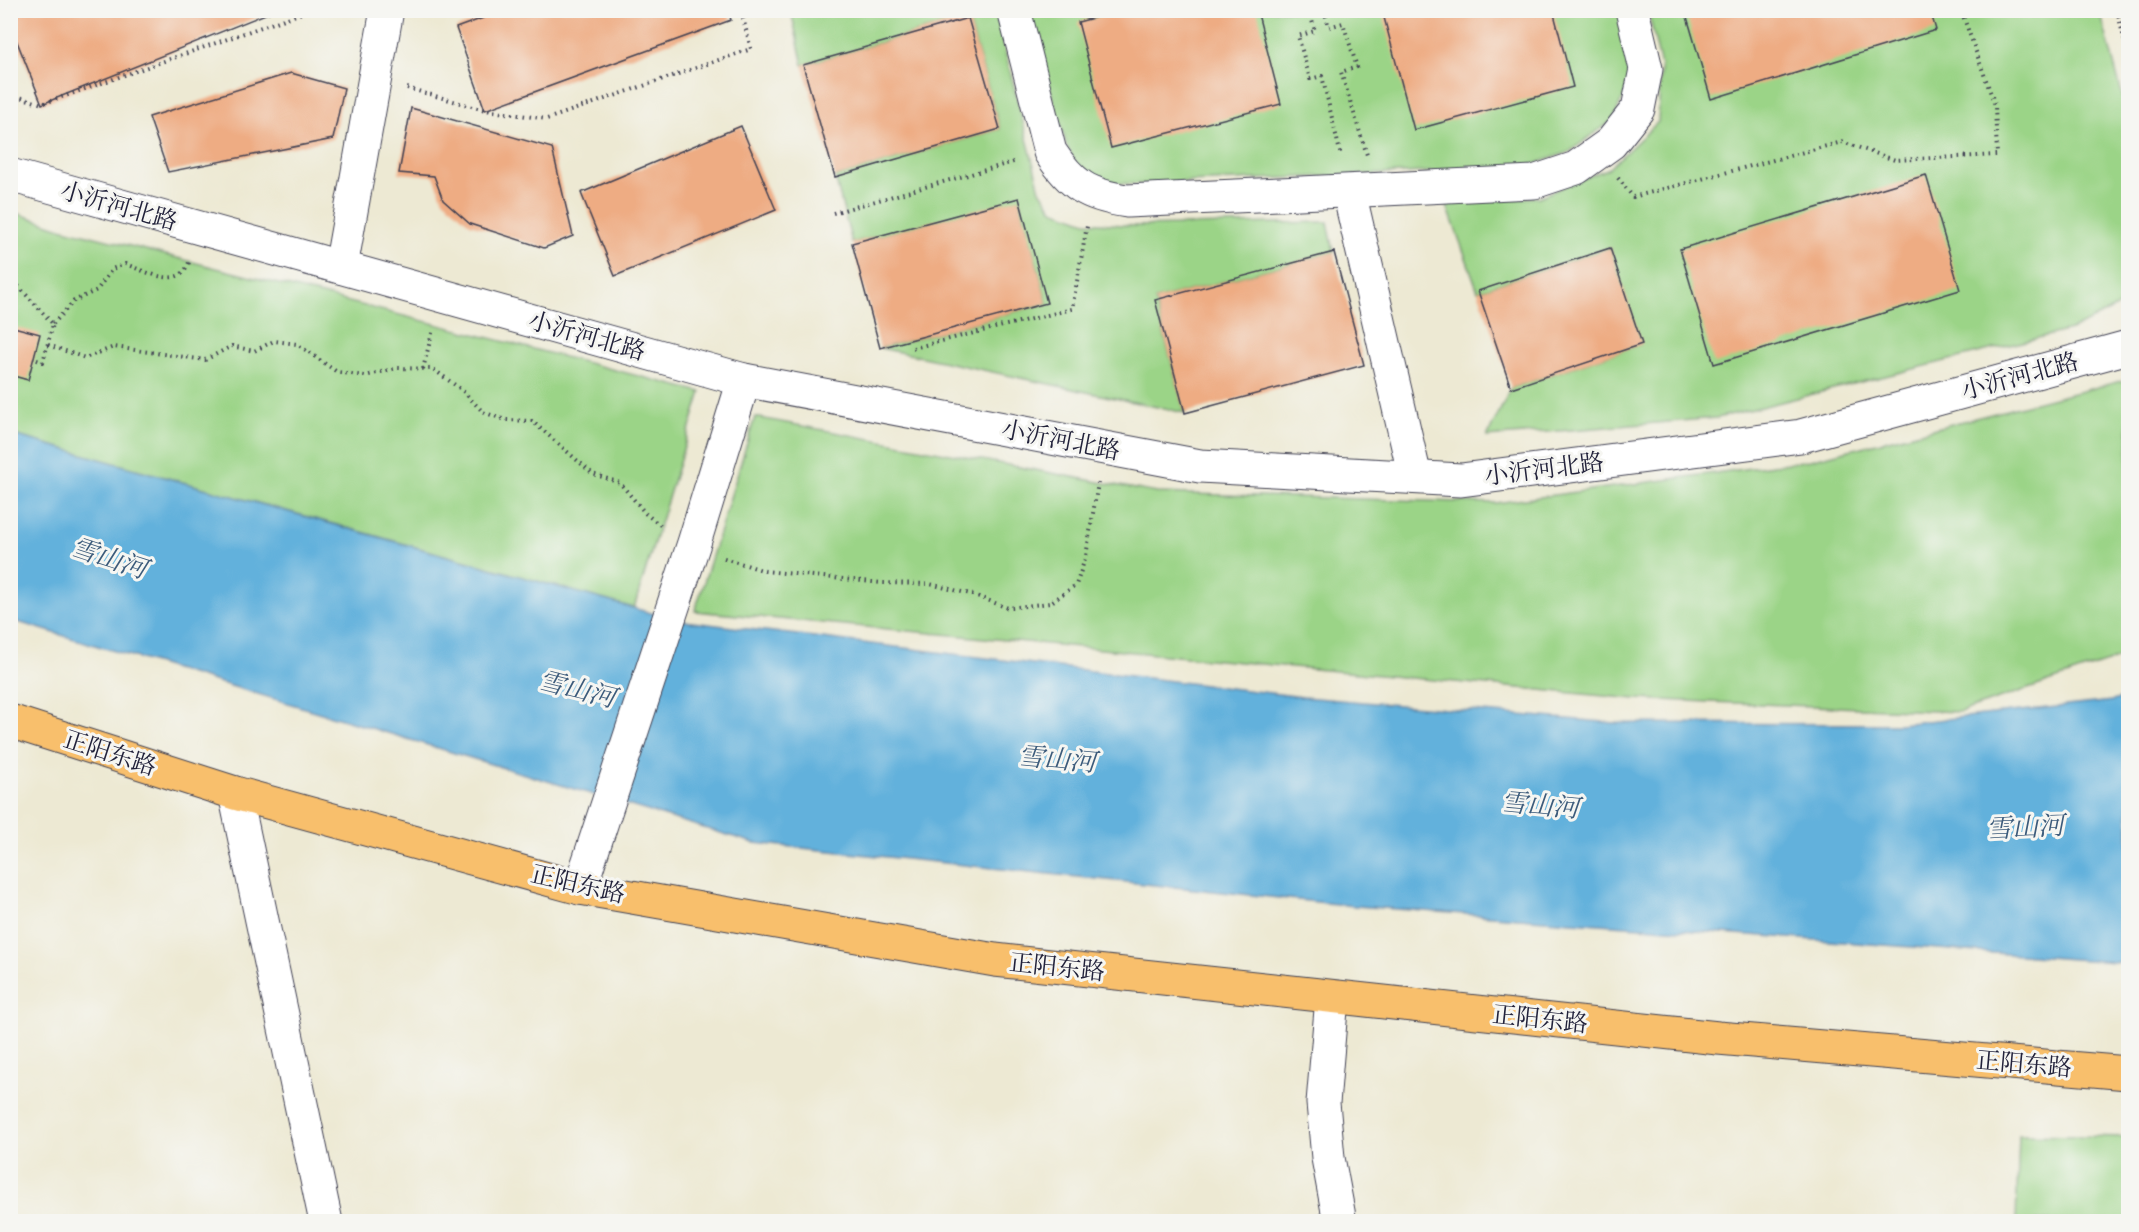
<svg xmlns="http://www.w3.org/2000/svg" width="2139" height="1232" font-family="'Libre Bodoni','Noto Serif SC',serif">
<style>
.green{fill:#9bd487;stroke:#5e7b61;stroke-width:1.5}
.water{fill:#62b1dc;stroke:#426a8c;stroke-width:1.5}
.building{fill:#eeac83}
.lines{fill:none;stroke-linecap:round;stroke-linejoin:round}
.minor-casing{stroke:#404052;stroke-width:35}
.major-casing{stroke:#404052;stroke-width:35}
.path{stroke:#404052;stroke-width:4;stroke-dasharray:1.5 4.5;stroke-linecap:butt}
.minor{stroke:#fff;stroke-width:33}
.major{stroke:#f8bf6c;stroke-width:33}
.labels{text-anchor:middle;stroke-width:6;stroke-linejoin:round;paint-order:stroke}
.street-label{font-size:24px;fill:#22223b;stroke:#f6f6f2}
.water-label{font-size:26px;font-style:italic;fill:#3c5b7b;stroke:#f6f6f2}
</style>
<rect width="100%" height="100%" fill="#f6f6f2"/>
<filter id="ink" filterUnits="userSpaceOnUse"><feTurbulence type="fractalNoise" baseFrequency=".0167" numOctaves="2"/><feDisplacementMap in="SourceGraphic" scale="12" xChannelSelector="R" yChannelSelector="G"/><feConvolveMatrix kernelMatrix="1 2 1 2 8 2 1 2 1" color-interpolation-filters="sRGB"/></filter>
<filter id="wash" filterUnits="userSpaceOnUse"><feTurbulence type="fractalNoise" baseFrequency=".008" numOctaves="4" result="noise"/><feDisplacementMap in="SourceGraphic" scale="24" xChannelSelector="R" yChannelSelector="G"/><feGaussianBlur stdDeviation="1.35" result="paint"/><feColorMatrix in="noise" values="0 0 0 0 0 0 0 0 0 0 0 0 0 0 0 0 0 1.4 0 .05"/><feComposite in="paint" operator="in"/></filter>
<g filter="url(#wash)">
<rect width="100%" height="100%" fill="#ede9d3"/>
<g class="green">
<path d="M 1031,10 L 1621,11 L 1635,61 L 1626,91 L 1613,120 L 1569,152 L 1523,168 L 1139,184 L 1105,183 L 1079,169 L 1067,147 L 1030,20 Z"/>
<path d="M 791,11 L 995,11 L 1040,190 L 1053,210 L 1086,222 L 1135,226 L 1328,222 L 1334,252 L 1155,300 L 1185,413 L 880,348 L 1047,303 L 1019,199 L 852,243 L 835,177 L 1000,129 L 968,18 L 803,65 Z"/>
<path d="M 1648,11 L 2100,11 L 2128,117 L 2128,301 L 2074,329 L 1717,418 L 1487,437 L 1511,388 L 1641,344 L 1610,248 L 1478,291 L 1446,203 L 1539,197 L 1609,168 L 1658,122 L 1661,66 Z"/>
<path d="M 10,211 L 64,229 L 701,392 L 634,608 L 11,434 Z"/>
<path d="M 2125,380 L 2128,380 L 2128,655 L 1960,712 L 1636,699 L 695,611 L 755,417 L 1157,493 L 1496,503 L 1810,460 Z"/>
<path d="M 2019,1135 L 2128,1137 L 2128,1221 L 2016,1221 Z"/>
</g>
<path class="water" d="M 10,434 L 676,620 L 1303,697 L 1616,723 L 1899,724 L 2113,701 L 2128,696 L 2128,963 L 1355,906 L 754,843 L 11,620 Z"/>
<g id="blocks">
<g class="building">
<path d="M 17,10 L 273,10 L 273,11 L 42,104 L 10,24 L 10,13 Z"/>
<path d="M 505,10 L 728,10 L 731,20 L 485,110 L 456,28 Z"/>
<path d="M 1124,10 L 1257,10 L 1281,104 L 1111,148 L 1078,22 Z"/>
<path d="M 1382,10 L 1553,10 L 1573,87 L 1414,130 Z"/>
<path d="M 1685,10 L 1930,10 L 1936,30 L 1711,99 Z"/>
<path d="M 968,18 L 1000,129 L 835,177 L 803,65 Z"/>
<path d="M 291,73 L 344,88 L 333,139 L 168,172 L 149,117 Z"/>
<path d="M 411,108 L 552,148 L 573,236 L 544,248 L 470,224 L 443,200 L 434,176 L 399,173 Z"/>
<path d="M 741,126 L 776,210 L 615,276 L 581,193 Z"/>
<path d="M 1926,175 L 1960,290 L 1714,364 L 1680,249 Z"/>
<path d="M 1019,198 L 1047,303 L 880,348 L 852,243 Z"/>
<path d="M 1610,248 L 1642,344 L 1511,388 L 1478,291 Z"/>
<path d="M 1334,252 L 1364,365 L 1185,413 L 1155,300 Z"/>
<path d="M 10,326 L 40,334 L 28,380 L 10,375 Z"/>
</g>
</g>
</g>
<g filter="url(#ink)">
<use href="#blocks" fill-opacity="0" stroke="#404052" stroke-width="1.5"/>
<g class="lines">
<g class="minor-casing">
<g id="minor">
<path d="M 1014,10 L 1050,152 C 1072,185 1087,195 1127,201 L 1534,182 L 1576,168 L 1611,143 L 1638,109 L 1646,69 L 1632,10"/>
<path d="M 10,175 L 744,380 L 1200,466 L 1461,480 L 1801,436 L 2128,347"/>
<path d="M 1349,192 L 1415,477"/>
<path d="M 341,267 L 387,10"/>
<path d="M 235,793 L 326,1222"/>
<path d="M 580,888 L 694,543 L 744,380"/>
<path d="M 1332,998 L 1323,1103 L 1328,1158 L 1340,1222"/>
</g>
</g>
<g class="major-casing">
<path id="major" d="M 10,721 L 235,793 L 580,888 L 995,960 L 1718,1038 L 2128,1073"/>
</g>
<g class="path">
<path d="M 1076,10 L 1086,15 L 1108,10"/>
<path d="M 1309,10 L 1315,31 L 1298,36 L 1310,79 L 1322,76 L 1341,156"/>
<path d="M 1324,10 L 1329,27 L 1343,23 L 1357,67 L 1341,72 L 1367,155"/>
<path d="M 2117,10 L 2128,54"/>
<path d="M 772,14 L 783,10"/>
<path d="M 407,88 L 485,110 L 547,119 L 751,49 L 741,10"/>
<path d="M 10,94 L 42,104 L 310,10"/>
<path d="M 1618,178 L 1633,197 L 1842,142 L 1895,160 L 1997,155 L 1995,105 L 1961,10"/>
<path d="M 833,213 L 1017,161"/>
<path d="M 10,277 L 53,324 L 43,362 L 34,359"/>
<path d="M 53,324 L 74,301 L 97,290 L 112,269 L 125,264 C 144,270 180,292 189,262"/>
<path d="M 48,345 L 85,358 L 114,347 L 205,360 L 232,346 L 254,351 L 274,341 L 297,344 L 337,372 L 365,376 L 397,368 L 433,369 L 462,390 L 483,412 L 505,420 L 532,421 L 593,474 L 620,483 L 646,514 L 664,528"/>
<path d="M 913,348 L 1072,309 L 1087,226"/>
<path d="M 423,369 L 433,329"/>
<path d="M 724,558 L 765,571 L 882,583 L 930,584 L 974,595 L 1008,608 L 1050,603 L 1076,585 L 1086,556 L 1098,483"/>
</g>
<use href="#minor" class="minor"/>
<use href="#major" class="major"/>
</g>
</g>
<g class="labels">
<g class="street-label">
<text transform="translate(119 206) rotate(16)" y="8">小沂河北路</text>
<text transform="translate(587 336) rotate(16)" y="8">小沂河北路</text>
<text transform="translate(2020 376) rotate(-15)" y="8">小沂河北路</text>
<text transform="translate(1061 440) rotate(11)" y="8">小沂河北路</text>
<text transform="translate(1544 469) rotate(-7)" y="8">小沂河北路</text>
<text transform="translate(110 753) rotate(18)" y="8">正阳东路</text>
<text transform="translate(578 884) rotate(13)" y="8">正阳东路</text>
<text transform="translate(1057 967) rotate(6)" y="8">正阳东路</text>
<text transform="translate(1540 1019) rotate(6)" y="8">正阳东路</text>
<text transform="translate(2024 1064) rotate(5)" y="8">正阳东路</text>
</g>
<g class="water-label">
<text transform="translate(109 558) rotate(18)" y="9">雪山河</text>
<text transform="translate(577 689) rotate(14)" y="9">雪山河</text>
<text transform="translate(1057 759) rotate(5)" y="9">雪山河</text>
<text transform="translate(1540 805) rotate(5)" y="9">雪山河</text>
<text transform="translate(2025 827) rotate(-3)" y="9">雪山河</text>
</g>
</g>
<rect width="2139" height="1232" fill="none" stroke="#f6f6f2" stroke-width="36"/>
</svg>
